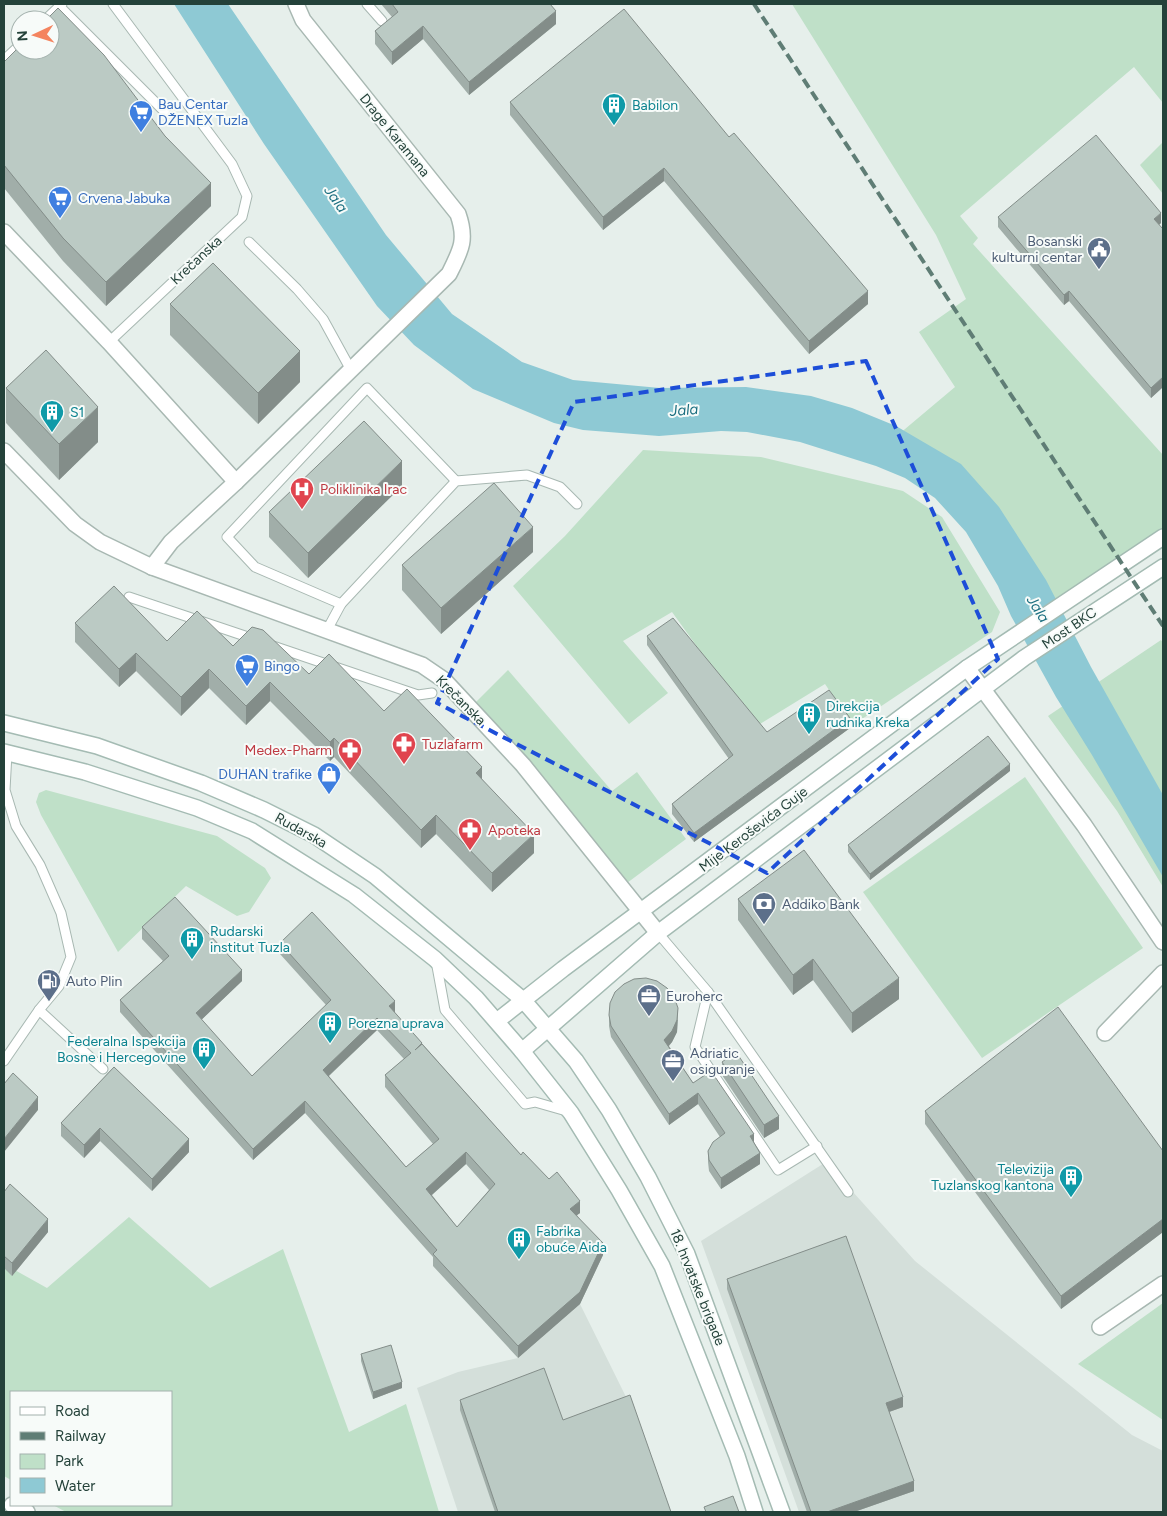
<svg xmlns="http://www.w3.org/2000/svg" width="1167" height="1516" font-family="Figtree,sans-serif">
<style>
.built{fill:#d4dfda}
.green{fill:#bfe0c8}
.water{fill:#8ec9d4}
.lines{fill:none;stroke-linecap:round;stroke-linejoin:round}
.lane-casing{stroke:#a8b8b2;stroke-width:11}
.street-casing{stroke:#a8b8b2;stroke-width:18}
.secondary-casing{stroke:#a4bbb3;stroke-width:18}
.lane{stroke:#fff;stroke-width:9}
.street{stroke:#fff;stroke-width:15}
.secondary{stroke:#fff;stroke-width:15}
.rail{stroke:#5f7d75;stroke-width:4;stroke-dasharray:10 5;stroke-linecap:butt}
.wall{fill:#a1aea9;fill-rule:evenodd}
.shaded-wall{fill:#838d89}
.building{fill:#bbcac4;stroke:#838d89;fill-rule:evenodd}
.marked{fill:none;stroke:#1d4ed8;stroke-width:4;stroke-dasharray:10 6;stroke-linejoin:round}
.labels{text-anchor:middle;stroke-width:4;stroke-linejoin:round;paint-order:stroke}
.shop-label{font-size:14px;fill:#366cbe;stroke:#f7fbf9;text-anchor:start}
.culture-label{font-size:14px;fill:#0d838f;stroke:#f7fbf9;text-anchor:start}
.street-label{font-size:14px;fill:#24423a;stroke:#f7fbf9}
.service-label{font-size:14px;fill:#4e5e75;stroke:#f7fbf9;text-anchor:start}
.health-label{font-size:14px;fill:#be3a42;stroke:#f7fbf9;text-anchor:start}
.water-label{font-size:15px;font-style:italic;fill:#1c6f80;stroke:#f7fbf9}
</style>
<rect width="100%" height="100%" fill="#e6efeb"/>
<g class="built">
<path d="M 826,1162 L 915,1261 L 1132,1435 L 1163,1451 L 1163,1512 L 799,1512 L 701,1241 Z"/>
<path d="M 580,1304 L 630,1405 L 668,1512 L 458,1512 L 417,1388 L 458,1372 L 518,1358 Z"/>
</g>
<g class="green">
<path d="M 792,4 L 1163,4 L 1163,103 L 1134,67 L 960,216 L 978,238 L 973,244 L 1163,455 L 1163,537 L 1043,617 L 980,517 L 886,445 L 955,387 L 919,332 L 966,299 L 936,235 Z"/>
<path d="M 1163,142 L 1163,194 L 1140,165 Z"/>
<path d="M 643,450 L 761,457 L 903,491 L 942,517 L 1000,612 L 992,632 L 853,725 L 825,684 L 755,727 L 672,612 L 623,641 L 668,693 L 629,724 L 513,586 L 565,536 Z"/>
<path d="M 1161,640 L 1163,643 L 1163,887 L 1117,811 L 1048,716 Z"/>
<path d="M 508,670 L 612,791 L 637,772 L 686,839 L 627,883 L 519,749 L 474,704 Z"/>
<path d="M 1025,777 L 1143,948 L 982,1058 L 863,892 Z"/>
<path d="M 46,790 L 217,836 L 265,868 L 271,878 L 249,912 L 237,916 L 186,886 L 118,952 L 41,815 L 36,802 L 39,793 Z"/>
<path d="M 129,1217 L 210,1288 L 283,1249 L 349,1432 L 406,1404 L 439,1512 L 66,1512 L 53,1505 L 171,1505 L 171,1392 L 11,1392 L 11,1480 L 4,1476 L 4,1264 L 47,1288 Z"/>
<path d="M 1163,1303 L 1163,1420 L 1078,1364 Z"/>
</g>
<path class="water" d="M 174,4 L 228,4 L 386,235 L 452,314 L 522,362 L 573,380 L 660,388 L 746,387 L 811,396 L 852,408 L 896,426 L 961,464 L 999,507 L 1046,580 L 1091,667 L 1163,795 L 1163,877 L 1092,755 L 1056,697 L 1011,616 L 998,586 L 966,532 L 935,498 L 905,478 L 876,466 L 800,442 L 747,432 L 721,431 L 659,436 L 583,430 L 554,423 L 473,389 L 414,345 L 377,306 L 264,144 Z"/>
<g class="lines">
<g class="lane-casing">
<g id="lane">
<path d="M 367,4 L 382,21"/>
<path d="M 59,6 L 165,112"/>
<path d="M 45,20 L 62,4"/>
<path d="M 4,60 L 20,45"/>
<path d="M 249,242 L 297,289 L 323,319 L 351,370"/>
<path d="M 109,342 L 242,217 L 247,196 L 232,164 L 113,4"/>
<path d="M 129,597 L 254,639"/>
<path d="M 341,604 L 255,567 L 227,537 L 367,388 L 456,481"/>
<path d="M 327,630 L 341,604 L 456,481 L 527,475 L 560,487 L 577,504"/>
<path d="M 273,646 L 418,695 L 432,693"/>
<path d="M 658,933 L 708,992 L 848,1192"/>
<path d="M 436,961 L 445,1010 L 525,1104 L 535,1102 L 570,1112"/>
<path d="M 708,992 L 695,1047 L 778,1170 L 817,1146"/>
<path d="M 39,1010 L 103,1069"/>
<path d="M 4,1061 L 39,1010 L 59,986 L 71,957 L 61,913 L 40,865 L 16,826 L 5,790 L 7,753"/>
</g>
</g>
<g class="street-casing">
<g id="street">
<path d="M 4,232 L 109,342 L 236,482"/>
<path d="M 4,451 L 75,524 L 100,542 L 152,567 L 422,665 L 444,680 L 523,765 L 658,933"/>
<path d="M 152,567 L 171,542 L 236,482 L 449,274 C 461,250 467,240 458,214 L 303,20 L 296,4"/>
<path d="M 967,668 L 1084,825 L 1163,942"/>
<path d="M 1105,1033 L 1163,973"/>
<path d="M 1100,1327 L 1163,1284"/>
<path d="M 12,1505 L 27,1512"/>
</g>
</g>
<g class="secondary-casing">
<g id="secondary">
<path d="M 4,723 L 97,746 L 201,783 L 264,810 L 314,835 L 375,876 L 523,1000 L 576,1061 L 609,1110 L 648,1177 L 687,1254 L 782,1512"/>
<path d="M 4,752 L 85,772 L 197,808 L 252,831 L 354,895 L 435,959 L 476,998 L 522,1051 L 571,1113 L 619,1190 L 662,1266 L 737,1456 L 755,1512"/>
<path d="M 497,1021 L 563,969 L 967,668 L 1163,537"/>
<path d="M 522,1051 L 658,933 L 1024,658 L 1163,567"/>
</g>
</g>
<use href="#lane" class="lane"/>
<use href="#street" class="street"/>
<use href="#secondary" class="secondary"/>
<path class="rail" d="M 754,4 L 1163,626"/>
</g>
<g class="wall">
<path d="M 381,4 L 550,4 L 556,24 L 469,95 L 423,39 L 392,65 L 375,44 L 375,31 L 392,17 Z"/>
<path d="M 4,62 L 211,206 L 106,306 L 63,261 L 4,188 Z"/>
<path d="M 510,102 L 729,137 L 868,304 L 809,354 L 664,181 L 603,230 L 510,115 Z"/>
<path d="M 998,217 L 1161,223 L 1159,225 L 1163,229 L 1163,387 L 1151,398 L 1069,301 L 1064,305 L 998,227 Z"/>
<path d="M 170,304 L 300,382 L 258,424 L 170,335 Z"/>
<path d="M 6,388 L 98,442 L 59,480 L 6,423 Z"/>
<path d="M 402,486 L 308,578 L 269,537 L 269,512 Z"/>
<path d="M 533,552 L 441,634 L 402,590 L 402,565 Z"/>
<path d="M 75,623 L 167,641 L 233,646 L 309,674 L 384,711 L 482,779 L 534,853 L 492,892 L 436,834 L 421,848 L 334,757 L 330,761 L 270,701 L 246,725 L 209,688 L 181,716 L 136,671 L 119,687 L 75,642 Z"/>
<path d="M 647,636 L 767,732 L 850,728 L 694,842 L 672,814 L 672,804 L 729,759 L 647,645 Z"/>
<path d="M 1010,771 L 870,880 L 848,852 L 848,845 Z"/>
<path d="M 738,899 L 899,999 L 852,1033 L 813,980 L 793,995 L 738,920 Z"/>
<path d="M 142,927 L 242,981 L 201,1020 L 252,1076 L 326,1005 L 280,954 L 280,943 L 395,1012 L 395,1013 L 521,1155 L 580,1213 L 577,1215 L 603,1255 L 580,1304 L 518,1358 L 433,1266 L 433,1257 L 305,1113 L 253,1160 L 120,1012 L 120,1000 L 163,961 L 142,939 ZM 377,1030 L 404,1059 L 385,1075 L 385,1087 L 433,1144 L 406,1167 L 329,1076 ZM 466,1164 L 489,1190 L 457,1227 L 432,1195 Z"/>
<path d="M 609,1015 L 678,1020 L 677,1032 L 672,1042 L 669,1046 L 693,1083 L 754,1142 L 760,1164 L 721,1189 L 709,1171 L 708,1162 L 708,1151 L 720,1137 L 698,1104 L 669,1125 L 611,1037 L 609,1026 Z"/>
<path d="M 722,1062 L 779,1129 L 764,1138 L 722,1075 Z"/>
<path d="M 114,1067 L 189,1152 L 152,1191 L 100,1141 L 84,1158 L 61,1136 L 61,1123 Z"/>
<path d="M 925,1111 L 1163,1151 L 1163,1232 L 1061,1309 L 925,1124 Z"/>
<path d="M 4,1192 L 48,1232 L 12,1276 L 4,1268 Z"/>
<path d="M 727,1279 L 903,1407 L 889,1412 L 914,1491 L 854,1512 L 807,1512 L 727,1289 Z"/>
<path d="M 361,1354 L 402,1388 L 373,1399 L 361,1361 Z"/>
<path d="M 460,1400 L 563,1420 L 671,1512 L 495,1512 L 460,1410 Z"/>
</g>
<g class="shaded-wall">
<path d="M 556,11 L 556,24 L 469,95 L 469,82 Z"/>
<path d="M 423,26 L 423,39 L 392,65 L 392,52 Z"/>
<path d="M 664,168 L 664,181 L 603,230 L 603,217 Z"/>
<path d="M 211,183 L 211,206 L 106,306 L 106,282 Z"/>
<path d="M 1161,213 L 1161,223 L 1154,229 L 1154,219 Z"/>
<path d="M 868,291 L 868,304 L 809,354 L 809,341 Z"/>
<path d="M 1069,291 L 1069,301 L 1064,305 L 1064,295 Z"/>
<path d="M 300,351 L 300,382 L 258,424 L 258,393 Z"/>
<path d="M 1163,377 L 1163,387 L 1151,398 L 1151,388 Z"/>
<path d="M 98,407 L 98,442 L 59,480 L 59,444 Z"/>
<path d="M 402,461 L 402,486 L 308,578 L 308,553 Z"/>
<path d="M 533,527 L 533,552 L 441,634 L 441,608 Z"/>
<path d="M 136,653 L 136,671 L 119,687 L 119,669 Z"/>
<path d="M 209,669 L 209,688 L 181,716 L 181,697 Z"/>
<path d="M 270,682 L 270,701 L 246,725 L 246,706 Z"/>
<path d="M 850,718 L 850,728 L 694,842 L 694,833 Z"/>
<path d="M 334,738 L 334,757 L 330,761 L 330,742 Z"/>
<path d="M 1010,764 L 1010,771 L 870,880 L 870,874 Z"/>
<path d="M 482,767 L 482,786 L 476,773 Z"/>
<path d="M 436,815 L 436,834 L 421,848 L 421,830 Z"/>
<path d="M 534,834 L 534,853 L 492,892 L 492,873 Z"/>
<path d="M 813,959 L 813,980 L 793,995 L 793,975 Z"/>
<path d="M 242,970 L 242,981 L 196,1025 L 196,1013 Z"/>
<path d="M 899,978 L 899,999 L 852,1033 L 852,1013 Z"/>
<path d="M 395,1001 L 395,1012 L 389,1018 L 389,1006 Z"/>
<path d="M 678,1008 L 677,1032 L 672,1042 L 664,1051 L 664,1040 Z"/>
<path d="M 377,1018 L 377,1030 L 323,1081 L 323,1070 Z"/>
<path d="M 698,1093 L 698,1104 L 669,1125 L 669,1114 Z"/>
<path d="M 38,1097 L 38,1110 L 4,1152 L 4,1139 Z"/>
<path d="M 305,1101 L 305,1113 L 253,1160 L 253,1149 Z"/>
<path d="M 779,1116 L 779,1129 L 764,1138 L 764,1125 Z"/>
<path d="M 100,1128 L 100,1141 L 84,1158 L 84,1145 Z"/>
<path d="M 754,1134 L 754,1145 L 750,1136 Z"/>
<path d="M 189,1139 L 189,1152 L 152,1191 L 152,1179 Z"/>
<path d="M 466,1152 L 466,1164 L 426,1200 L 426,1189 Z"/>
<path d="M 760,1153 L 760,1164 L 721,1189 L 721,1178 Z"/>
<path d="M 580,1201 L 580,1213 L 570,1220 L 570,1209 Z"/>
<path d="M 48,1219 L 48,1232 L 12,1276 L 12,1263 Z"/>
<path d="M 1163,1219 L 1163,1232 L 1061,1309 L 1061,1296 Z"/>
<path d="M 603,1243 L 603,1255 L 580,1304 L 518,1358 L 518,1346 Z"/>
<path d="M 402,1382 L 402,1388 L 373,1399 L 373,1392 Z"/>
<path d="M 903,1397 L 903,1407 L 886,1413 L 886,1403 Z"/>
<path d="M 914,1481 L 914,1491 L 854,1512 L 827,1512 Z"/>
</g>
<g class="building">
<path d="M 392,4 L 550,4 L 556,11 L 469,82 L 423,26 L 392,52 L 375,31 L 398,12 Z"/>
<path d="M 58,8 L 104,55 L 165,136 L 211,183 L 106,282 L 63,238 L 4,165 L 4,62 L 20,46 L 20,50 L 50,50 L 50,20 L 46,20 Z"/>
<path d="M 624,9 L 729,137 L 734,133 L 868,291 L 809,341 L 664,168 L 603,217 L 510,102 Z"/>
<path d="M 1096,135 L 1161,213 L 1154,219 L 1163,229 L 1163,377 L 1151,388 L 1069,291 L 1064,295 L 998,217 Z"/>
<path d="M 213,263 L 300,351 L 258,393 L 170,304 Z"/>
<path d="M 46,350 L 98,407 L 59,444 L 6,388 Z"/>
<path d="M 364,421 L 402,461 L 308,553 L 269,512 Z"/>
<path d="M 494,483 L 533,527 L 441,608 L 402,565 Z"/>
<path d="M 114,586 L 167,641 L 197,611 L 233,646 L 252,627 L 263,630 L 309,674 L 329,654 L 384,711 L 407,689 L 482,767 L 476,773 L 534,834 L 492,873 L 436,815 L 421,830 L 334,738 L 330,742 L 270,682 L 246,706 L 209,669 L 181,697 L 136,653 L 119,669 L 75,623 Z"/>
<path d="M 673,618 L 767,732 L 829,690 L 850,718 L 694,833 L 672,804 L 733,755 L 647,636 Z"/>
<path d="M 988,736 L 1010,764 L 870,874 L 848,845 Z"/>
<path d="M 804,850 L 899,978 L 852,1013 L 813,959 L 793,975 L 738,899 Z"/>
<path d="M 175,897 L 242,970 L 196,1013 L 252,1076 L 331,1000 L 280,943 L 312,912 L 395,1001 L 389,1006 L 422,1043 L 415,1050 L 422,1044 L 521,1155 L 523,1152 L 549,1179 L 557,1172 L 580,1201 L 570,1209 L 603,1243 L 580,1292 L 518,1346 L 433,1254 L 437,1250 L 305,1101 L 253,1149 L 120,1000 L 169,956 L 142,927 ZM 377,1018 L 411,1053 L 385,1075 L 439,1139 L 406,1167 L 323,1070 ZM 466,1152 L 495,1184 L 457,1227 L 426,1189 Z"/>
<path d="M 646,978 L 657,981 L 667,988 L 674,997 L 678,1008 L 677,1020 L 672,1031 L 664,1040 L 693,1083 L 711,1071 L 754,1134 L 750,1136 L 760,1153 L 721,1178 L 709,1160 L 708,1151 L 713,1142 L 725,1133 L 698,1093 L 669,1114 L 611,1026 L 609,1015 L 610,1003 L 615,992 L 624,984 L 634,979 Z"/>
<path d="M 1058,1007 L 1163,1151 L 1163,1219 L 1061,1296 L 925,1111 Z"/>
<path d="M 736,1052 L 779,1116 L 764,1125 L 722,1062 Z"/>
<path d="M 114,1067 L 189,1139 L 152,1179 L 100,1128 L 84,1145 L 61,1123 Z"/>
<path d="M 13,1073 L 38,1097 L 4,1139 L 4,1084 Z"/>
<path d="M 10,1184 L 48,1219 L 12,1263 L 4,1256 L 4,1192 Z"/>
<path d="M 846,1236 L 903,1397 L 886,1403 L 914,1481 L 827,1512 L 811,1512 L 727,1279 Z"/>
<path d="M 391,1345 L 402,1382 L 373,1392 L 361,1354 Z"/>
<path d="M 544,1368 L 563,1420 L 630,1395 L 671,1512 L 498,1512 L 460,1400 Z"/>
<path d="M 733,1496 L 739,1512 L 706,1512 L 704,1507 Z"/>
</g>
<path class="marked" d="M 866,361 L 998,659 L 767,873 L 437,703 L 574,402 Z"/>
<defs>
<g id="building-pin" transform="scale(1.25)"><path d="M0 17L-7.5 6A9.5 9.5 0 1 1 7.5 6Z" fill="#0f9aa8" stroke="#f7fbf9"/><path d="M-4-6H4V6H1V3H-1V6H-4ZM-2.5-4.3h1.7v1.8h-1.7ZM.8-4.3h1.7v1.8H.8ZM-2.5-1h1.7V.8h-1.7ZM.8-1h1.7V.8H.8Z" fill="#fff"/></g>
<g id="supermarket-pin" transform="scale(1.25)"><path d="M0 17L-7.5 6A9.5 9.5 0 1 1 7.5 6Z" fill="#3f7fe0" stroke="#f7fbf9"/><path d="M-6-5.5h2.5l.6 2H6L4.5 2H-2.5L-4.4-4H-6ZM-1.5 3.2a1.3 1.3 0 1 0 .1 0ZM3 3.2a1.3 1.3 0 1 0 .1 0Z" fill="#fff"/></g>
<g id="civic-pin" transform="scale(1.25)"><path d="M0 17L-7.5 6A9.5 9.5 0 1 1 7.5 6Z" fill="#5c6f8a" stroke="#f7fbf9"/><path d="M-.6-6.5H3V-4.5H.6V-3L4-1V1h2V6H-6V1h2V-1L-.6-3ZM-1.2 2.5V6h2.4V2.5Z" fill="#fff"/></g>
<g id="hospital-pin" transform="scale(1.25)"><path d="M0 17L-7.5 6A9.5 9.5 0 1 1 7.5 6Z" fill="#e0444e" stroke="#f7fbf9"/><path d="M-5-5h3v3.5h4V-5h3V5h-3V1.5h-4V5h-3Z" fill="#fff"/></g>
<g id="pharmacy-pin" transform="scale(1.25)"><path d="M0 17L-7.5 6A9.5 9.5 0 1 1 7.5 6Z" fill="#e0444e" stroke="#f7fbf9"/><path d="M-2-6h4v4h4v4h-4v4h-4v-4h-4v-4h4Z" fill="#fff"/></g>
<g id="shop-pin" transform="scale(1.25)"><path d="M0 17L-7.5 6A9.5 9.5 0 1 1 7.5 6Z" fill="#3f7fe0" stroke="#f7fbf9"/><path d="M-5-2.5h2.3a2.7 3.5 0 0 1 5.4 0H5L5.5 6h-11ZM-1.5-2.5h3a1.5 2.3 0 0 0-3 0Z" fill="#fff"/></g>
<g id="bank-pin" transform="scale(1.25)"><path d="M0 17L-7.5 6A9.5 9.5 0 1 1 7.5 6Z" fill="#5c6f8a" stroke="#f7fbf9"/><path d="M-6-4H6V4H-6ZM0-2.3a2.3 2.3 0 1 0 0 4.6a2.3 2.3 0 1 0 0-4.6Z" fill="#fff"/></g>
<g id="fuel-pin" transform="scale(1.25)"><path d="M0 17L-7.5 6A9.5 9.5 0 1 1 7.5 6Z" fill="#5c6f8a" stroke="#f7fbf9"/><path d="M-5.5-6h7V0h2V4h1.3V-2.5L3-4.5l.8-.8L6-3V5H2.5V1h-1V6h-7ZM-4.2-4.7v3.2H.2V-4.7Z" fill="#fff"/></g>
<g id="office-pin" transform="scale(1.25)"><path d="M0 17L-7.5 6A9.5 9.5 0 1 1 7.5 6Z" fill="#5c6f8a" stroke="#f7fbf9"/><path d="M-6-3h4V-5.5h4V-3h4V5H-6ZM-1-4.5V-3h2v-1.5ZM-6 0V1H6V0Z" fill="#fff"/></g>
</defs>
<g fill-rule="evenodd">
<use href="#building-pin" x="614" y="105"/>
<use href="#supermarket-pin" x="141" y="112"/>
<use href="#supermarket-pin" x="60" y="198"/>
<use href="#civic-pin" x="1099" y="249"/>
<use href="#building-pin" x="52" y="412"/>
<use href="#hospital-pin" x="302" y="489"/>
<use href="#supermarket-pin" x="247" y="666"/>
<use href="#building-pin" x="809" y="714"/>
<use href="#pharmacy-pin" x="404" y="744"/>
<use href="#pharmacy-pin" x="350" y="750"/>
<use href="#shop-pin" x="329" y="774"/>
<use href="#pharmacy-pin" x="470" y="830"/>
<use href="#bank-pin" x="764" y="904"/>
<use href="#building-pin" x="192" y="939"/>
<use href="#fuel-pin" x="49" y="981"/>
<use href="#office-pin" x="649" y="996"/>
<use href="#building-pin" x="330" y="1023"/>
<use href="#building-pin" x="204" y="1049"/>
<use href="#office-pin" x="673" y="1061"/>
<use href="#building-pin" x="1071" y="1177"/>
<use href="#building-pin" x="519" y="1239"/>
</g>
<g class="labels">
<g class="shop-label">
<text x="158" y="109">Bau Centar<tspan x="158" dy="16">DŽENEX Tuzla</tspan></text>
<text x="78" y="203">Crvena Jabuka</text>
<text x="264" y="671">Bingo</text>
<text x="312" y="779" text-anchor="end">DUHAN trafike</text>
</g>
<g class="culture-label">
<text x="632" y="110">Babilon</text>
<text x="70" y="417">S1</text>
<text x="826" y="711">Direkcija<tspan x="826" dy="16">rudnika Kreka</tspan></text>
<text x="210" y="936">Rudarski<tspan x="210" dy="16">institut Tuzla</tspan></text>
<text x="348" y="1028">Porezna uprava</text>
<text x="186" y="1046" text-anchor="end">Federalna Ispekcija<tspan x="186" dy="16">Bosne i Hercegovine</tspan></text>
<text x="1054" y="1174" text-anchor="end">Televizija<tspan x="1054" dy="16">Tuzlanskog kantona</tspan></text>
<text x="536" y="1236">Fabrika<tspan x="536" dy="16">obuće Aida</tspan></text>
</g>
<g class="street-label">
<text transform="translate(395 135) rotate(51)" y="5">Drage Karamana</text>
<text transform="translate(196 260) rotate(-43)" y="5">Krečanska</text>
<text transform="translate(1069 628) rotate(-34)" y="5">Most BKC</text>
<text transform="translate(461 700) rotate(45)" y="5">Krečanska</text>
<text transform="translate(753 829) rotate(-37)" y="5">Mije Keroševića Guje</text>
<text transform="translate(301 830) rotate(29)" y="5">Rudarska</text>
<text transform="translate(698 1287) rotate(68)" y="5">18. hrvatske brigade</text>
</g>
<g class="service-label">
<text x="1082" y="246" text-anchor="end">Bosanski<tspan x="1082" dy="16">kulturni centar</tspan></text>
<text x="782" y="909">Addiko Bank</text>
<text x="66" y="986">Auto Plin</text>
<text x="666" y="1001">Euroherc</text>
<text x="690" y="1058">Adriatic<tspan x="690" dy="16">osiguranje</tspan></text>
</g>
<g class="health-label">
<text x="320" y="494">Poliklinika Irac</text>
<text x="422" y="749">Tuzlafarm</text>
<text x="332" y="755" text-anchor="end">Medex-Pharm</text>
<text x="488" y="835">Apoteka</text>
</g>
<g class="water-label">
<text transform="translate(336 199) rotate(55)" y="5">Jala</text>
<text transform="translate(684 410) rotate(-4)" y="5">Jala</text>
<text transform="translate(1038 609) rotate(58)" y="5">Jala</text>
</g>
</g>
<rect width="1167" height="1516" fill="none" stroke="#24423a" stroke-width="10"/>
<rect x="10" y="1391" width="162" height="115" fill="#f7fbf9" stroke="#a3b1ad"/>
<rect x="20" y="1407" width="25" height="8" fill="#ffffff" stroke="#a3b1ad"/>
<text x="55" y="1416" font-size="15" fill="#24423a">Road</text>
<rect x="20" y="1432" width="25" height="8" fill="#5f7d75" stroke="#a3b1ad"/>
<text x="55" y="1441" font-size="15" fill="#24423a">Railway</text>
<rect x="20" y="1454" width="25" height="15" fill="#bfe0c8" stroke="#a3b1ad"/>
<text x="55" y="1466" font-size="15" fill="#24423a">Park</text>
<rect x="20" y="1478" width="25" height="15" fill="#8ec9d4" stroke="#a3b1ad"/>
<text x="55" y="1491" font-size="15" fill="#24423a">Water</text>
<g transform="translate(35 35) rotate(266)"><circle r="24" fill="#f7fbf9" stroke="#a3b1ad"/>
<path d="M0-4L9 19L0 12L-9 19Z" fill="#f4845f"/>
<text y="-8" font-size="14" font-weight="bold" text-anchor="middle" fill="#24423a">N</text>
</g>
</svg>
